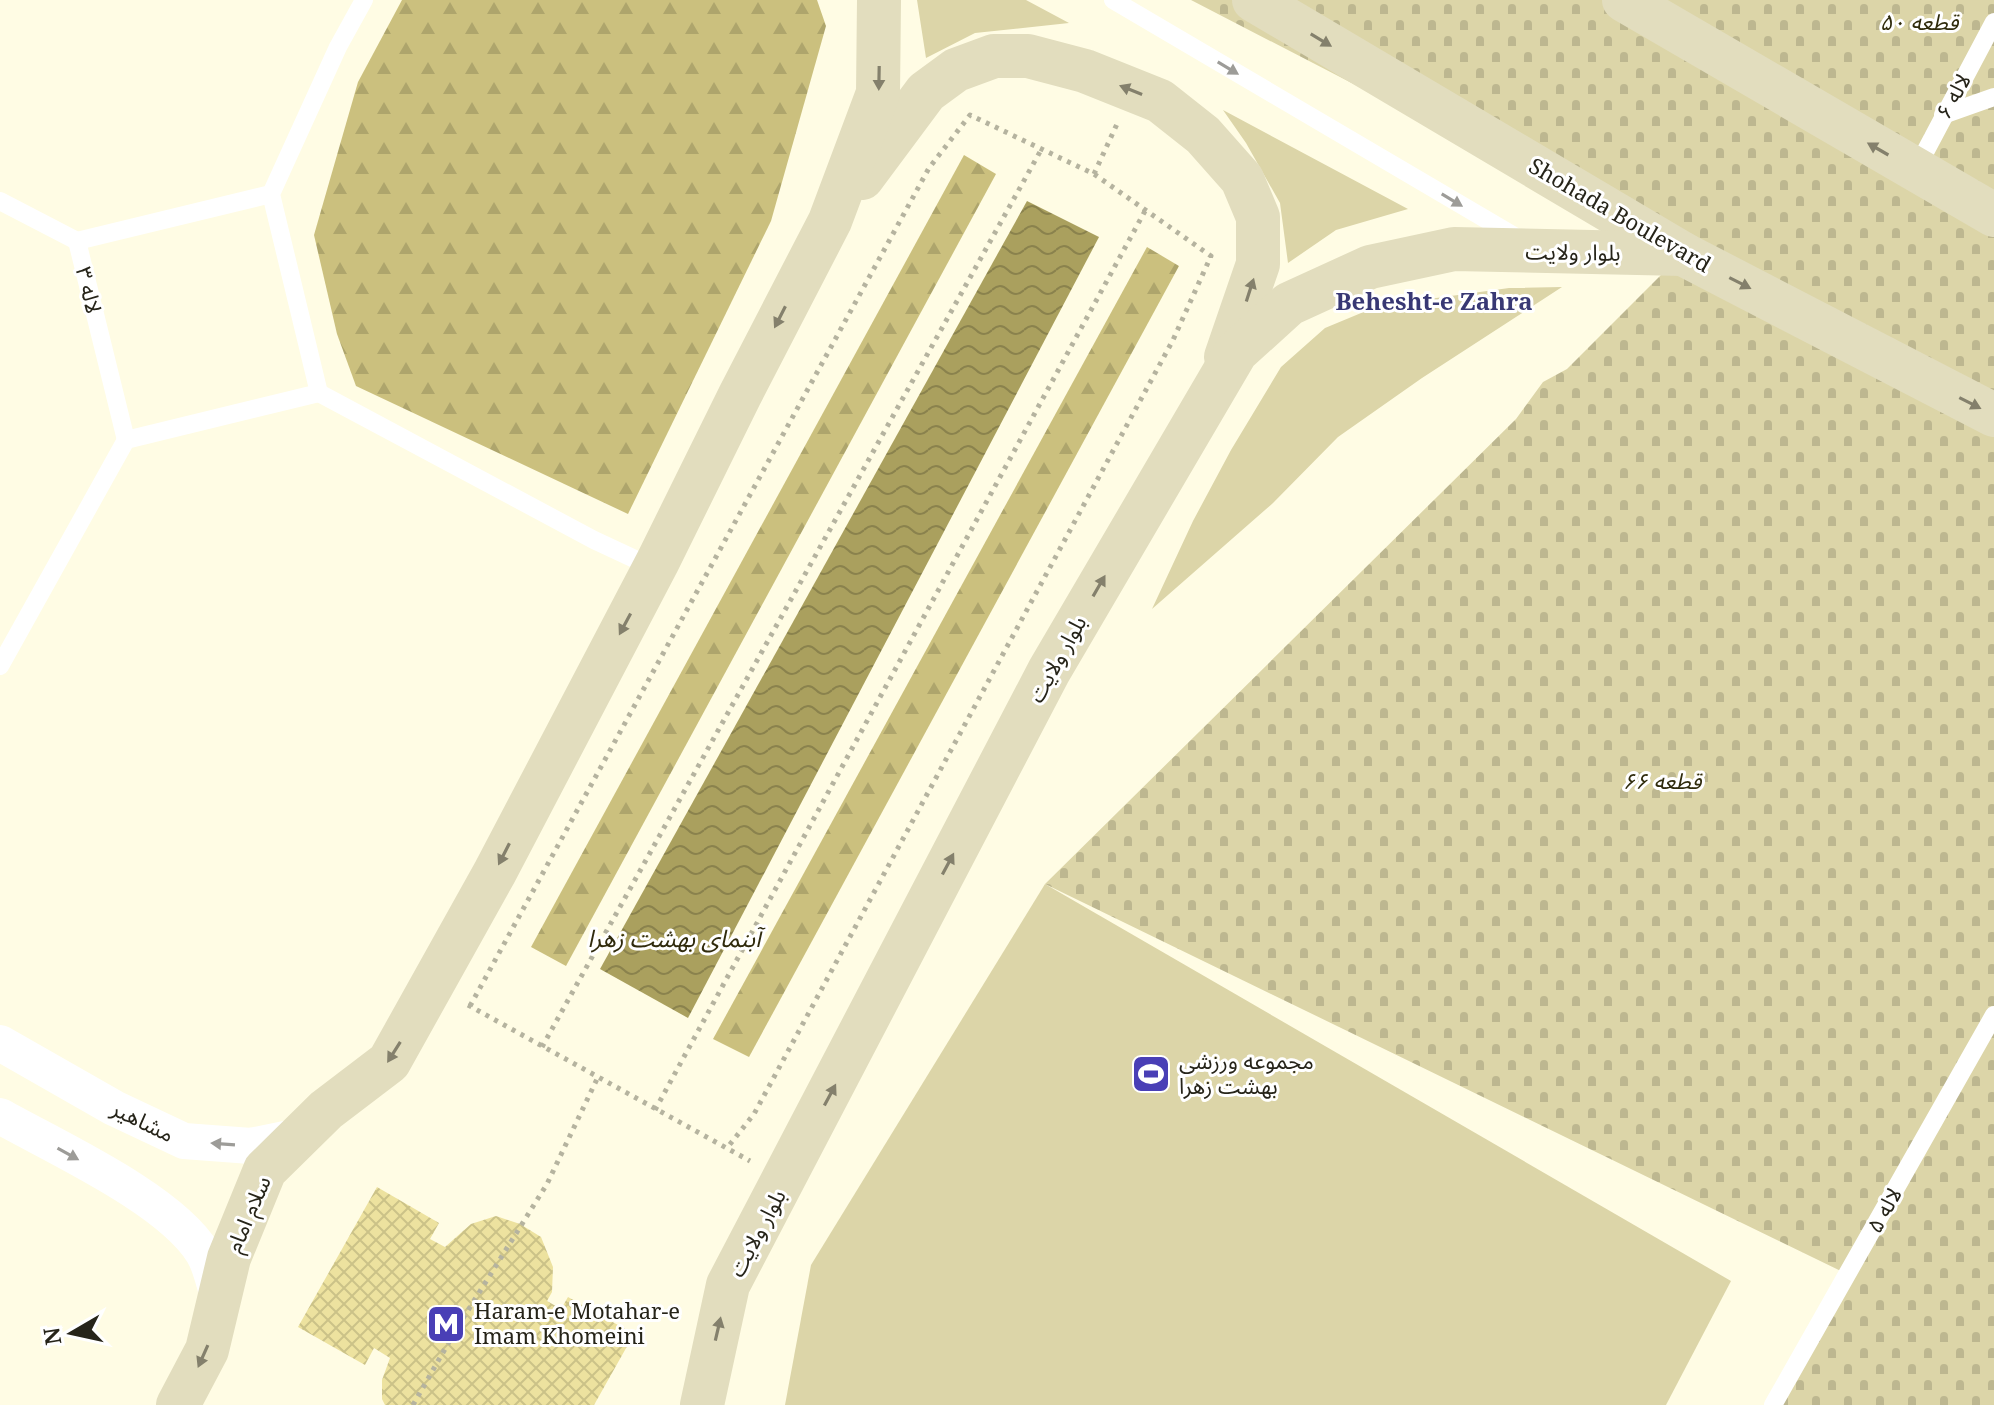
<svg xmlns="http://www.w3.org/2000/svg" width="1994" height="1405" font-family="'Noto Serif','Noto Sans Arabic',serif">
<style>
.green{fill:#dcd5a8}
.forest{fill:url(#forest-firs)}
.cemetery{fill:url(#cemetery-stones)}
.water{fill:url(#water-waves)}
.building{fill:url(#building-cross-hatch)}
.lines{fill:none;stroke-linecap:round;stroke-linejoin:round}
.path{stroke:#b5b39f;stroke-width:5;stroke-dasharray:4 6;stroke-linecap:butt}
.lane{stroke:#fff;stroke-width:18}
.street{stroke:#fff;stroke-width:36}
.secondary{stroke:#e2ddbe;stroke-width:44}
.oneway{fill:#84806c}
.oneway2{fill:#9d9c98}
.labels{text-anchor:middle;stroke-width:6;stroke-linejoin:round;paint-order:stroke}
.park-label{font-size:22px;font-style:italic;fill:#2f2b0c;stroke:#fff}
.street-label{font-size:22px;fill:#262419;stroke:#fff}
.poi-label{font-size:22px;fill:#262419;stroke:#fff;text-anchor:start}
.neighbourhood-label{font-size:24px;font-weight:bold;fill:#383874;stroke:#fff}
.water-label{font-size:24px;font-style:italic;fill:#302b0d;stroke:#fff}
</style>
<defs>
<pattern id="forest-firs" width="22" height="20" patternUnits="userSpaceOnUse" patternTransform="scale(2)"><rect width="22" height="20" fill="#cbc07e"/><path d="M5 1l3.5 6h-7zM16 11l3.5 6h-7z" fill="#aea56c"/></pattern>
<pattern id="cemetery-stones" width="16" height="16" patternUnits="userSpaceOnUse" patternTransform="scale(2)"><rect width="16" height="16" fill="#dcd5a8"/><path d="M2 7V4a2 2 0 0 1 4 0v3zM10 15v-3a2 2 0 0 1 4 0v3z" fill="#bdb790"/></pattern>
<pattern id="water-waves" width="16" height="10" patternUnits="userSpaceOnUse" patternTransform="scale(2)"><rect width="16" height="10" fill="#aaa05e"/><path d="M0 5q4-4 8 0t8 0" fill="none" stroke="#8a824d"/></pattern>
<pattern id="building-cross-hatch" width="8" height="8" patternUnits="userSpaceOnUse" patternTransform="scale(2)"><rect width="8" height="8" fill="#ede29f"/><path d="M0 0l8 8M0 8l8-8" fill="none" stroke="#cbc288"/></pattern>
</defs>
<rect width="100%" height="100%" fill="#fffce4"/>
<g class="green">
<path d="M 917,0 L 1026,0 L 1069,23 L 975,33 L 926,58 Z"/>
<path d="M 1223,110 L 1408,209 L 1336,230 L 1288,263 L 1280,203 L 1246,143 Z"/>
<path d="M 1562,287 L 1422,378 L 1338,437 L 1273,503 L 1152,609 L 1193,521 L 1231,450 L 1281,367 L 1325,328 L 1378,306 L 1509,288 Z"/>
<path d="M 1045,884 L 1731,1281 L 1666,1405 L 785,1405 L 811,1265 Z"/>
</g>
<g class="forest">
<path d="M 402,0 L 817,0 L 826,26 L 771,221 L 628,514 L 356,386 L 337,334 L 314,235 L 358,82 Z"/>
<path d="M 964,155 L 996,174 L 566,966 L 531,947 Z"/>
<path d="M 1147,247 L 1179,266 L 749,1057 L 713,1039 Z"/>
</g>
<path class="cemetery" d="M 1191,0 L 1994,0 L 1994,1405 L 1775,1405 L 1847,1274 L 1045,884 L 1516,419 L 1543,382 L 1567,369 L 1682,254 Z"/>
<path class="water" d="M 1027,201 L 1099,237 L 688,1018 L 600,969 Z"/>
<path class="building" d="M 377,1187 L 439,1223 L 430,1239 L 445,1247 L 471,1224 L 496,1216 L 520,1224 L 541,1237 L 553,1267 L 552,1292 L 547,1301 L 561,1309 L 568,1297 L 634,1334 L 594,1405 L 385,1405 L 382,1399 L 382,1380 L 390,1358 L 374,1348 L 365,1365 L 298,1327 Z"/>
<g class="lines">
<g class="path">
<path d="M 1094,174 L 1117,124"/>
<path d="M 468,1005 L 750,1161"/>
<path d="M 470,1006 L 929,168 L 970,115 L 1094,174 L 1211,256 L 1173,340 L 754,1114 L 727,1148"/>
<path d="M 542,1047 L 1041,150"/>
<path d="M 655,1110 L 1145,211"/>
<path d="M 413,1405 L 457,1328 L 547,1184 L 597,1079"/>
</g>
<g class="lane">
<path d="M 1113,0 L 1521,240"/>
<path d="M 1943,115 L 1994,97"/>
<path d="M 1915,171 L 1994,22"/>
<path d="M 271,194 L 77,241 L 126,440 L 319,393 L 271,194 L 338,47 L 364,0"/>
<path d="M 0,201 L 77,241"/>
<path d="M 319,393 L 594,540 L 654,568"/>
<path d="M 0,666 L 126,440"/>
<path d="M 1773,1405 L 1994,1015"/>
</g>
<g class="street">
<path d="M 0,1043 L 114,1108 L 184,1141 L 251,1146 L 300,1136"/>
<path d="M 0,1116 C 57,1148 170,1199 203,1253 C 211,1266 214,1285 219,1299"/>
</g>
<g class="secondary">
<path d="M 1254,0 L 1683,254 L 1994,415"/>
<path d="M 1624,0 L 1994,215"/>
<path d="M 862,178 L 926,92 L 956,70 L 994,56 L 1028,56 L 1085,71 L 1160,101 L 1203,135 L 1242,179 L 1258,217 L 1258,264 L 1226,357"/>
<path d="M 178,1405 L 207,1350 L 229,1258 L 265,1170 L 326,1110 L 389,1062 L 495,872 L 658,561 L 740,395 L 830,221 L 878,93 L 879,0"/>
<path d="M 702,1405 L 728,1285 L 1049,671 L 1236,352 L 1289,304 L 1370,267 L 1454,249 L 1683,254"/>
</g>
</g>
<defs><path id="oneway-solid" d="M-6-.8H1V-3.2L6.5 0L1 3.2V.8H-6Z" transform="scale(2)"/></defs>
<g class="oneway">
<use href="#oneway-solid" transform="translate(1321 40) rotate(31)"/>
<use href="#oneway-solid" transform="translate(879 78) rotate(91)"/>
<use href="#oneway-solid" transform="translate(1131 90) rotate(-158)"/>
<use href="#oneway-solid" transform="translate(1878 149) rotate(-150)"/>
<use href="#oneway-solid" transform="translate(1740 283) rotate(27)"/>
<use href="#oneway-solid" transform="translate(1250 290) rotate(-72)"/>
<use href="#oneway-solid" transform="translate(780 317) rotate(117)"/>
<use href="#oneway-solid" transform="translate(1970 403) rotate(27)"/>
<use href="#oneway-solid" transform="translate(1099 586) rotate(-60)"/>
<use href="#oneway-solid" transform="translate(625 624) rotate(118)"/>
<use href="#oneway-solid" transform="translate(504 854) rotate(117)"/>
<use href="#oneway-solid" transform="translate(948 864) rotate(-62)"/>
<use href="#oneway-solid" transform="translate(394 1052) rotate(122)"/>
<use href="#oneway-solid" transform="translate(830 1095) rotate(-62)"/>
<use href="#oneway-solid" transform="translate(718 1329) rotate(-77)"/>
<use href="#oneway-solid" transform="translate(203 1356) rotate(114)"/>
</g>
<g class="oneway2">
<use href="#oneway-solid" transform="translate(1228 68) rotate(31)"/>
<use href="#oneway-solid" transform="translate(1452 200) rotate(31)"/>
<use href="#oneway-solid" transform="translate(223 1144) rotate(-176)"/>
<use href="#oneway-solid" transform="translate(68 1154) rotate(29)"/>
</g>
<defs>
<g id="stadium-square" transform="scale(2)"><rect x="-9" y="-9" width="18" height="18" rx="4" fill="#493fb6" stroke="#fff"/><path d="M0-5a6.5 5 0 1 0 0 10a6.5 5 0 1 0 0-10ZM-3.5-1.8h7v3.6h-7Z" fill="#fff"/></g>
<g id="metro-square" transform="scale(2)"><rect x="-9" y="-9" width="18" height="18" rx="4" fill="#493fb6" stroke="#fff"/><path d="M-5.5 5V-5H-3L0 0L3-5H5.5V5H3V-.5L0 4L-3-.5V5Z" fill="#fff"/></g>
</defs>
<g fill-rule="evenodd">
<use href="#stadium-square" x="1151" y="1074"/>
<use href="#metro-square" x="446" y="1324"/>
</g>
<g class="labels">
<g class="park-label">
<text x="1919" y="30">قطعه ۵۰</text>
<text x="1662" y="789">قطعه ۶۶</text>
</g>
<g class="street-label">
<text transform="translate(1953 96) rotate(-61)" y="8">لاله ۶</text>
<text transform="translate(1620 215) rotate(30)" y="8">Shohada Boulevard</text>
<text transform="translate(1573 252) rotate(1)" y="8">بلوار ولایت</text>
<text transform="translate(89 290) rotate(76)" y="8">لاله ۳</text>
<text transform="translate(1057 659) rotate(-61)" y="8">بلوار ولایت</text>
<text transform="translate(143 1121) rotate(26)" y="8">مشاهیر</text>
<text transform="translate(1884 1210) rotate(-61)" y="8">لاله ۵</text>
<text transform="translate(248 1214) rotate(-67)" y="8">سلام امام</text>
<text transform="translate(757 1233) rotate(-62)" y="8">بلوار ولایت</text>
</g>
<g class="poi-label">
<text x="1179" y="1069">مجموعه ورزشی<tspan x="1179" dy="25">بهشت زهرا</tspan></text>
<text x="474" y="1319">Haram-e Motahar-e<tspan x="474" dy="25">Imam Khomeini</tspan></text>
</g>
<g class="neighbourhood-label">
<text x="1434" y="310">Behesht-e Zahra</text>
</g>
<g class="water-label">
<text x="674" y="947">آبنمای بهشت زهرا</text>
</g>
</g>
<g transform="translate(72 1333) rotate(261)" stroke="#ffffff" stroke-width="6" paint-order="stroke">
<path d="M0-6L14 30L0 20L-14 30Z" fill="#262419"/>
<text y="-12" font-size="22" font-weight="bold" text-anchor="middle" fill="#262419">N</text>
</g>
</svg>
